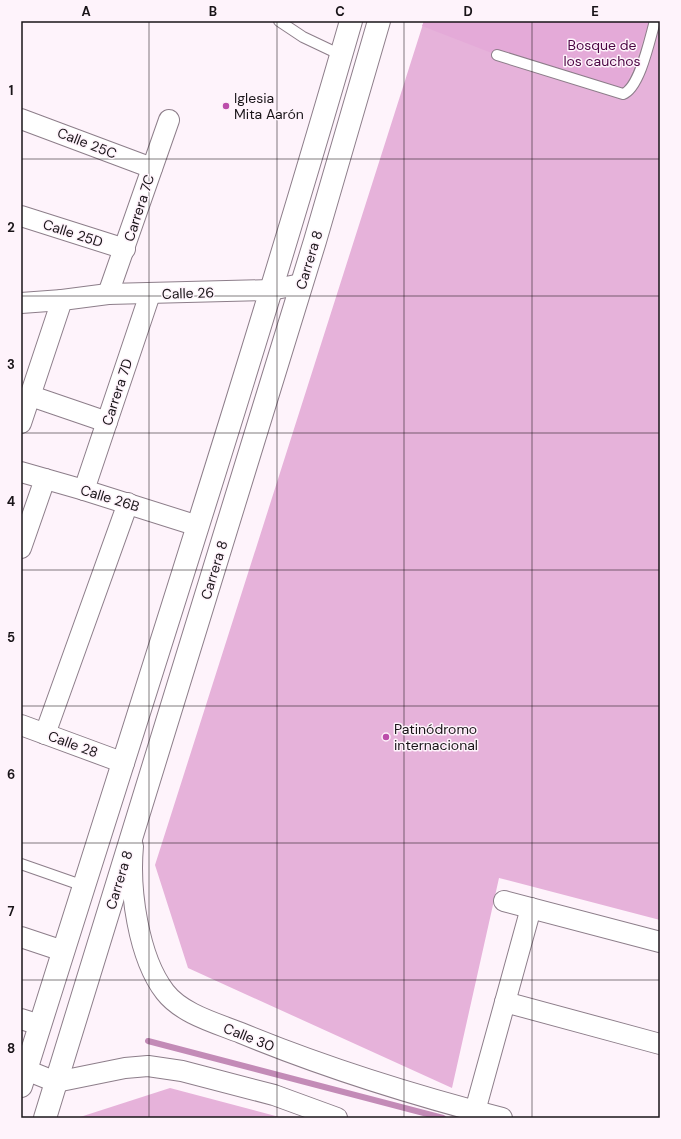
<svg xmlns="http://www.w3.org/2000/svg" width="681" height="1139" font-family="'DM Sans',sans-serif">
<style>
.green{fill:#e6b2da}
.forest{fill:#e4aad8}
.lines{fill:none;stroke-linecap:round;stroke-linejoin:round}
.stream{stroke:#c38bb7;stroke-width:6}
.lane-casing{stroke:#8d7e8a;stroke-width:12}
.street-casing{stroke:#8d7e8a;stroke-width:22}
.secondary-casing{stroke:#8d7e8a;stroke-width:24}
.lane{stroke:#fff;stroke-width:10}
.street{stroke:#fff;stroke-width:20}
.secondary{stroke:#fff;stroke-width:22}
.grid{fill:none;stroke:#191418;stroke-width:1;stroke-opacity:0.55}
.poi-dot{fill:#bc4dab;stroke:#fef3fb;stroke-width:1.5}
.labels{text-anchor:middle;stroke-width:3;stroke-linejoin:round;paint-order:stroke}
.park-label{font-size:14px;fill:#4b0543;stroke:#fef3fb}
.poi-label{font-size:14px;fill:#191418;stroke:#fef3fb;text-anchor:start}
.street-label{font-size:14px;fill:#191418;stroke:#fef3fb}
.neatline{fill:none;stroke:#191418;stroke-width:1.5}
.grid-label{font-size:13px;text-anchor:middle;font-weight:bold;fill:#191418}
</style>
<rect width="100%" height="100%" fill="#fef3fb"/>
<g class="green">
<path d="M 424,21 L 660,21 L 660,920 L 499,878 L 452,1088 L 188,968 L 155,865 Z"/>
<path d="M 170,1088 L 283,1118 L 77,1118 Z"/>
</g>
<path class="forest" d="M 424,21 L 650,21 L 623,94 L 497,55 L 422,26 Z"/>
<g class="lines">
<path class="stream" d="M 148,1041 L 443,1118"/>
<g class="lane-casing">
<g id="lane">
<path d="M 279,21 L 303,37 L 341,55"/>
<path d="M 497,55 L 623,94 C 640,88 650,38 655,21"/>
<path d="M 21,864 L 84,886"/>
</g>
</g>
<g class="street-casing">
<g id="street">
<path d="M 21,119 L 152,168"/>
<path d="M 21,216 L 125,249"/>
<path d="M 108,294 L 169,120"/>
<path d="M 21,303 L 62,300"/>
<path d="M 31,396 L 107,422"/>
<path d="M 21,423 L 62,300 L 108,294 L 271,290 L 301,284"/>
<path d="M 21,472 L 84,490 L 198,526"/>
<path d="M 84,490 L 150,294"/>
<path d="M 21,548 L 45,479"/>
<path d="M 21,725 L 124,763"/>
<path d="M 45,734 L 128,503"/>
<path d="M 133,846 C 129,889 138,957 165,992 C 182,1014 216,1023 241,1033 C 326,1068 413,1095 502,1118"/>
<path d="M 504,901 L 660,942"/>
<path d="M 21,937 L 63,951"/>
<path d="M 505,1002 L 660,1044"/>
<path d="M 21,1019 L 40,1025"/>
<path d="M 26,1070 L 56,1082 L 125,1068 L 148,1066 L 182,1071 L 274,1095 L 337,1118"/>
<path d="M 475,1111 L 531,908"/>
</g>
</g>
<g class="secondary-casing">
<g id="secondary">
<path d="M 21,1086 C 132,731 248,378 351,21"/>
<path d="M 45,1118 L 315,241 L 379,21"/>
</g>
</g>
<use href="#lane" class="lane"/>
<use href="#street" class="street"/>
<use href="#secondary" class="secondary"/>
</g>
<path class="grid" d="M 149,21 L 149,1118M 277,21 L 277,1118M 404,21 L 404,1118M 532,21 L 532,1118M 21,159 L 660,159M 21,296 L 660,296M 21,433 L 660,433M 21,570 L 660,570M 21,706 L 660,706M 21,843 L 660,843M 21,980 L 660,980"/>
<g class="poi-dot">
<circle cx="226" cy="106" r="4"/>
<circle cx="386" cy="737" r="4"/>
</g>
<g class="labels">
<g class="park-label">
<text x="602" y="50">Bosque de<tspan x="602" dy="16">los cauchos</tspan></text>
</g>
<g class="poi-label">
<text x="234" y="103">Iglesia<tspan x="234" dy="16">Mita Aarón</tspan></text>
<text x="394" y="734">Patinódromo<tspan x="394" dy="16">internacional</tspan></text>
</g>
<g class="street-label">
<text transform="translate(87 143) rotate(21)" y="5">Calle 25C</text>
<text transform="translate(139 208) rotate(-72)" y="5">Carrera 7C</text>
<text transform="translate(73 233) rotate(18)" y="5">Calle 25D</text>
<text transform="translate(309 260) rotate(-73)" y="5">Carrera 8</text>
<text transform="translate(188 293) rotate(-2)" y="5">Calle 26</text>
<text transform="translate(117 392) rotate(-72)" y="5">Carrera 7D</text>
<text transform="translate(110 498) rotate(17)" y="5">Calle 26B</text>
<text transform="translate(214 570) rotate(-73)" y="5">Carrera 8</text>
<text transform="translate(73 744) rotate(20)" y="5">Calle 28</text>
<text transform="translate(119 880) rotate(-73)" y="5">Carrera 8</text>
<text transform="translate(249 1037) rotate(22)" y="5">Calle 30</text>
</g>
</g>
<rect width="681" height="1139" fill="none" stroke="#fef3fb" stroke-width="44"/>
<rect x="22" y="22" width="637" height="1095" class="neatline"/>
<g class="grid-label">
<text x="86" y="16">A</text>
<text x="213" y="16">B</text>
<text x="340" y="16">C</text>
<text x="468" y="16">D</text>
<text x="595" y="16">E</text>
<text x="11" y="95">1</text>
<text x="11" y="232">2</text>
<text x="11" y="369">3</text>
<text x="11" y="506">4</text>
<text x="11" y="642">5</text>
<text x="11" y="779">6</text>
<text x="11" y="916">7</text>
<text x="11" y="1053">8</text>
</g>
</svg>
